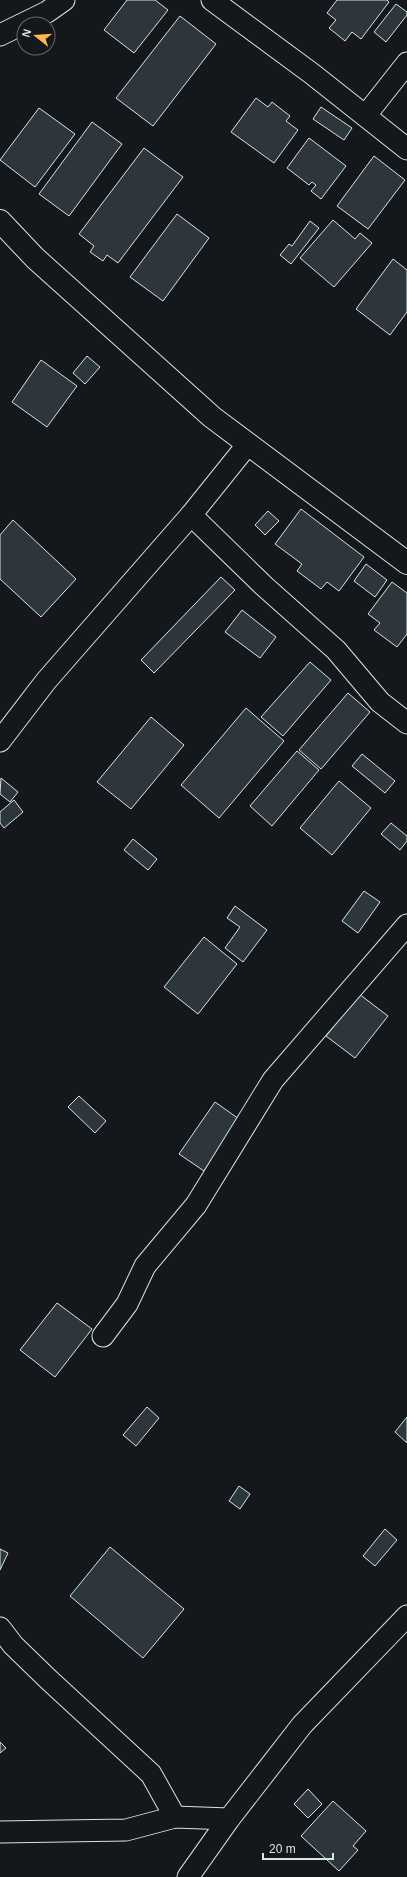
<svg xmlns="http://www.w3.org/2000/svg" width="407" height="1877" font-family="Helvetica,sans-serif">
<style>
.building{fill:#2c363c;stroke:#d8e6dc}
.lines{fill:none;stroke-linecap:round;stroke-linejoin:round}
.street-casing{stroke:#d8e6dc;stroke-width:23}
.secondary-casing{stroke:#d8e6dc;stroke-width:24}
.street{stroke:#14181c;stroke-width:21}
.secondary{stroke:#14181c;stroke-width:22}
</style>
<rect width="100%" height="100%" fill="#14181c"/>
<g class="building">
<path d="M 127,0 L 155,0 L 168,10 L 134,53 L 104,30 Z"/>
<path d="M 337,0 L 387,0 L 389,2 L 361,39 L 352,32 L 345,41 L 329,28 L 336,20 L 327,13 Z"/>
<path d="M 396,4 L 407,12 L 407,15 L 386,42 L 374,32 Z"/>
<path d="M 180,16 L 216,44 L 153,126 L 116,98 Z"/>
<path d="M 256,98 L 268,107 L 272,102 L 290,116 L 286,121 L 298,130 L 274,163 L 231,132 Z"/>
<path d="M 321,107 L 352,128 L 344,140 L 313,119 Z"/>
<path d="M 39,108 L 75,134 L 35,187 L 0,160 Z"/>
<path d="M 92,122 L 122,144 L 69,216 L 39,194 Z"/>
<path d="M 309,138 L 346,166 L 321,199 L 311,191 L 316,185 L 312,182 L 309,185 L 287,168 Z"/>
<path d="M 144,148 L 183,177 L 118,263 L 107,255 L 103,261 L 90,252 L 94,246 L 79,234 Z"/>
<path d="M 374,156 L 405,180 L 368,229 L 337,206 Z"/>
<path d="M 177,214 L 209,238 L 163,301 L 130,277 Z"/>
<path d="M 333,220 L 355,239 L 360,233 L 372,243 L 334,287 L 300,258 Z"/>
<path d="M 310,221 L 319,228 L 291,264 L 280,255 L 289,244 L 292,246 Z"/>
<path d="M 393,259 L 407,270 L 407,312 L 390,335 L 356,309 Z"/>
<path d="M 87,356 L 100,367 L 85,384 L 73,373 Z"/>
<path d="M 41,360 L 77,386 L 47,427 L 12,402 Z"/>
<path d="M 301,509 L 364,557 L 339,591 L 327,582 L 321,589 L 297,571 L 302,564 L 275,544 Z"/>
<path d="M 268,511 L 279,521 L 265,535 L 255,525 Z"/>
<path d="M 13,520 L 76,579 L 41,617 L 0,579 L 0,535 Z"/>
<path d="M 366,564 L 387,580 L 375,597 L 354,581 Z"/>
<path d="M 221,577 L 235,590 L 154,673 L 141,660 Z"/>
<path d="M 392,582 L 407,593 L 407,634 L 397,647 L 374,630 L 380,623 L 368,614 Z"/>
<path d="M 242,610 L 276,637 L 260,658 L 225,632 Z"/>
<path d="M 310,662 L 331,680 L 283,736 L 261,717 Z"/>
<path d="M 348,693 L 370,712 L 321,769 L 299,750 Z"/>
<path d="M 246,708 L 284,741 L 219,818 L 181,785 Z"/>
<path d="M 151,717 L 184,745 L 131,809 L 97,782 Z"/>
<path d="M 297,751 L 319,770 L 272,826 L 250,806 Z"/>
<path d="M 362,754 L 395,781 L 385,793 L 352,766 Z"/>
<path d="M 1,778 L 18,792 L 10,802 L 0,794 Z"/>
<path d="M 339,781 L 371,808 L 332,855 L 300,828 Z"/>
<path d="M 14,800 L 23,812 L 4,828 L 0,823 L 0,812 Z"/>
<path d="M 391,823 L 407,836 L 407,841 L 400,850 L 381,834 Z"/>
<path d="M 133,839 L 157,859 L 148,870 L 124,850 Z"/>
<path d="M 364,891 L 380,902 L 358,933 L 342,921 Z"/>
<path d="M 235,906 L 267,930 L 243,962 L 225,948 L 240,927 L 227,918 Z"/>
<path d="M 204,937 L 237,964 L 198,1014 L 164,987 Z"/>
<path d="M 359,994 L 388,1016 L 355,1058 L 326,1036 Z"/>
<path d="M 79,1096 L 106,1121 L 95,1133 L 68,1107 Z"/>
<path d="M 215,1102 L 239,1119 L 204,1171 L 179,1154 Z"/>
<path d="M 57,1303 L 92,1329 L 55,1377 L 20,1350 Z"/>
<path d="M 147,1407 L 159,1418 L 136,1446 L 123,1435 Z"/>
<path d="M 407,1417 L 407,1443 L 395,1432 Z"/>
<path d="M 239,1486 L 250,1494 L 240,1509 L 229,1501 Z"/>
<path d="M 385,1529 L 397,1540 L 375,1566 L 363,1556 Z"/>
<path d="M 110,1547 L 184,1609 L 143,1658 L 70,1596 Z"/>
<path d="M 0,1549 L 8,1553 L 0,1570 Z"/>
<path d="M 0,1742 L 6,1748 L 0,1753 Z"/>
<path d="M 308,1789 L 322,1804 L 308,1818 L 294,1804 Z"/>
<path d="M 333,1801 L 366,1831 L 353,1846 L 358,1850 L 339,1871 L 301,1836 Z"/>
</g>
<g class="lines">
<g class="street-casing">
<g id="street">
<path d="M 212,0 L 311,73 L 407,149"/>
<path d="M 0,35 L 47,12 L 64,0"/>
<path d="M 366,115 L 407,63"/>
<path d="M 191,515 L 264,586 L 336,650 L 380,702 L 407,723"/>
<path d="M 0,741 L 46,681 L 191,515 L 248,444"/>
<path d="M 103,1336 L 127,1304 L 145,1266 L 196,1205 L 273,1080 L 407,925"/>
<path d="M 0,1628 L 13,1645 L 48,1679 L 151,1774 L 175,1817"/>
<path d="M 0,1832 L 126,1830 L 175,1817 L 229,1819"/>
<path d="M 188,1877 L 229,1819 L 302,1725 L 407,1616"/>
</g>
</g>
<g class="secondary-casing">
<path id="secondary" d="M 0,221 L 35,258 L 212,417 L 407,563"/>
</g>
<use href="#street" class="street"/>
<use href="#secondary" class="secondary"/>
</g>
<g transform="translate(36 36) rotate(287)"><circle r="19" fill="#14181c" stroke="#626a69"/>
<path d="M0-3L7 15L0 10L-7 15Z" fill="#ffb74d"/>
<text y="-6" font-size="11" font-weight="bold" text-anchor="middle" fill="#d8e6dc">N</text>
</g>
<path d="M263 1853v6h70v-6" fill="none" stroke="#d8e6dc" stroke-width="2"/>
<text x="269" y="1853" font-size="12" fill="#d8e6dc" stroke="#14181c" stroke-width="3" paint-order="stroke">20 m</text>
</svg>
